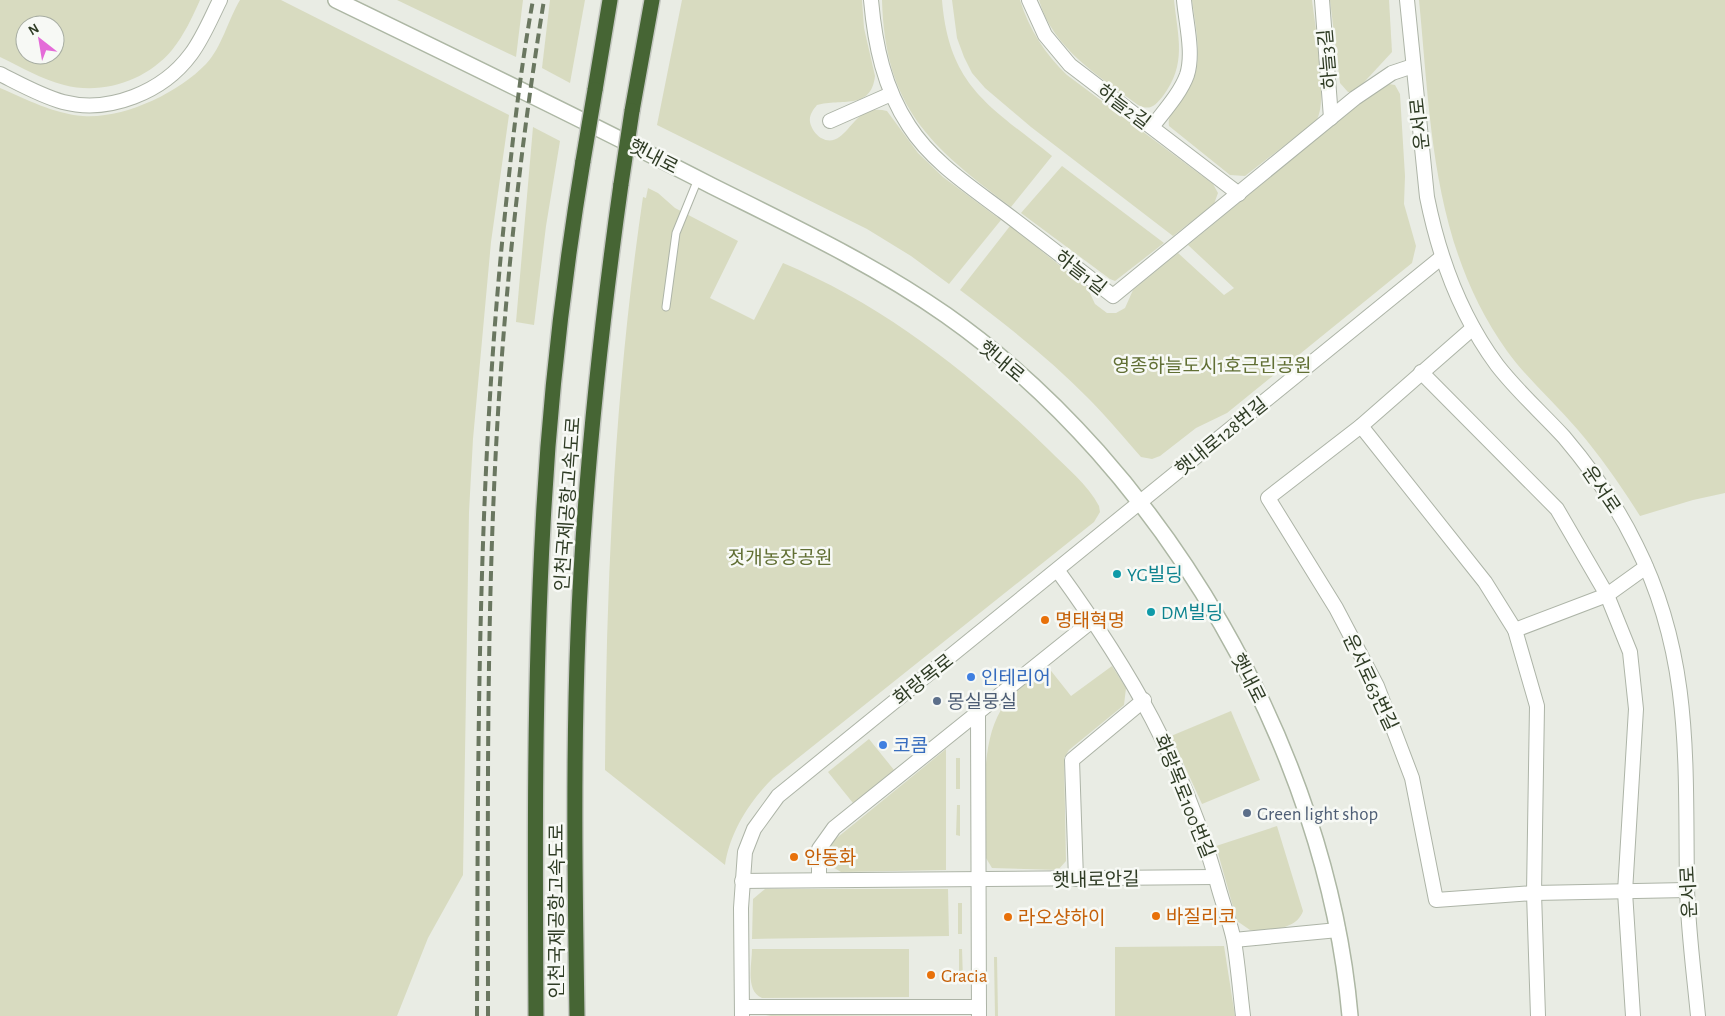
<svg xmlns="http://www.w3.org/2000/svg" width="1725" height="1016" font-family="'Alegreya Sans','Noto Sans KR',sans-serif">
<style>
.green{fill:#d8dbc0;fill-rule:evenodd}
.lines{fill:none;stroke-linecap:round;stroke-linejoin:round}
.lane-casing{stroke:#adb4a7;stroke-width:9}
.street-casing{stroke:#adb4a7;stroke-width:16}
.secondary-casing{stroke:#adb7a4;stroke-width:18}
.highway-casing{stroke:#c5c8c2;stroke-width:18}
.lane{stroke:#fff;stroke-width:7}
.street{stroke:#fff;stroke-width:14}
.secondary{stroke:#fff;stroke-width:15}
.highway{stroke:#466534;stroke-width:15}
.rail{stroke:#6a7760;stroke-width:4;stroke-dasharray:10 5;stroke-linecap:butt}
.highway-bridge-casing{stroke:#c5c8c2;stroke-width:18;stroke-linecap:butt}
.highway-bridge{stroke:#466534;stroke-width:15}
.culture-dot{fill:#0f9aa8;stroke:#f7f9f5;stroke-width:2}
.food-dot{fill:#e8710a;stroke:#f7f9f5;stroke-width:2}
.shop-dot{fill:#3f7fe0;stroke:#f7f9f5;stroke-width:2}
.service-dot{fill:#5c6f8a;stroke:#f7f9f5;stroke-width:2}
.labels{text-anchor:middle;stroke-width:5;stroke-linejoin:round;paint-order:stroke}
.street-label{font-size:19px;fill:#2f3c25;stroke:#f7f9f5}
.park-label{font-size:19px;fill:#616f34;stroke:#f7f9f5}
.culture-label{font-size:19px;fill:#0d838f;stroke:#f7f9f5;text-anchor:start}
.food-label{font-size:19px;fill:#c56008;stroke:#f7f9f5;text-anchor:start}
.shop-label{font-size:19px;fill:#366cbe;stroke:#f7f9f5;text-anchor:start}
.service-label{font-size:19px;fill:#4e5e75;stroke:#f7f9f5;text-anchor:start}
</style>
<rect width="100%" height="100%" fill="#e9ece4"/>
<g class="green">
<path d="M 0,0 L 200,0 C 192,18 184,35 172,50 C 146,81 102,95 64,85 C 41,79 21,67 0,57 ZM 25,25 L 55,25 L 55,55 L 25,55 Z"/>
<path d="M 240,0 L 281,0 L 509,115 L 491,242 L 473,439 L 469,512 L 463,875 L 428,938 L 397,1016 L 0,1016 L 0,88 C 26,99 54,114 83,116 C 124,119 178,93 206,64 C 222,47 228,20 240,0 Z"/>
<path d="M 397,0 L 523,0 L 516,57 Z"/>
<path d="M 550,0 L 585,0 L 570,83 L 542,68 Z"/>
<path d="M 682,0 L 862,0 L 864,28 L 875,76 C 871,111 841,98 817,105 C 813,110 809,115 810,122 C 811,128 816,135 821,138 C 841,149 850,120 865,113 C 872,109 879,109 887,111 L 918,153 L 943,177 L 1001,220 L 949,284 L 911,256 L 867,229 L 657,125 Z"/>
<path d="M 882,0 L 942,0 C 949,87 990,106 1052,156 L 1011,207 C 930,146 885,108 882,0 Z"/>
<path d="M 952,0 L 1020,0 C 1029,29 1045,54 1067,75 L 1213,184 L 1218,193 L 1214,204 L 1173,236 L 1031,127 L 985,88 L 972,73 L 964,57 L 957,38 Z"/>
<path d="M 1039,0 L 1174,0 C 1178,38 1187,64 1163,96 C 1155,106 1150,111 1138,105 C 1099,76 1053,49 1039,0 Z"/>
<path d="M 1192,0 L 1312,0 C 1315,26 1329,102 1316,121 L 1245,176 L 1230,175 L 1169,126 C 1166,111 1187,95 1193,80 C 1203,58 1195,24 1192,0 Z"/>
<path d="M 1330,0 L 1389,0 L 1392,52 L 1355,92 L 1348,92 L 1340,83 Z"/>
<path d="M 1419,0 L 1725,0 L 1725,493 L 1693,500 L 1640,516 C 1621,486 1601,457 1578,430 C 1555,403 1528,380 1507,351 C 1432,246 1431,123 1419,0 Z"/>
<path d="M 1389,84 L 1395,85 L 1400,94 L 1405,176 L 1404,204 L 1416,246 L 1412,263 L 1227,413 L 1196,428 L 1160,456 L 1152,459 L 1141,457 C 1124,438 1108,418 1089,399 C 1050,359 1005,324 960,290 L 1010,226 L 1087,287 L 1095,304 L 1107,313 L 1116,313 L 1125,308 L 1133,290 L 1178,253 L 1224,295 L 1234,288 L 1188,245 L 1375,91 Z"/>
<path d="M 533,127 L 560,141 L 546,226 L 534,325 L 516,322 Z"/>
<path d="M 1062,166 L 1164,243 L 1115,281 L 1110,279 L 1021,213 Z"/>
<path d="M 648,188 L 658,193 L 675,208 L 738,241 L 710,298 L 754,320 L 783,263 C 884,305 971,374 1049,450 C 1066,467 1088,485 1099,506 L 1100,512 L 1094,522 L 773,778 C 749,802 730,832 725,865 L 605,770 C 606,579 615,386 643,197 L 646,198 Z"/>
<path d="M 1112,666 L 1126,688 L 1124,705 L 1069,750 L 1064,758 L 1066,861 L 1058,870 L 992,868 L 986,858 C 986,813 977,741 1005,704 C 1016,689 1034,678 1048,667 L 1071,696 Z"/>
<path d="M 1231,711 L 1260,780 L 1202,804 L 1171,736 Z"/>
<path d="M 869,739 L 894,770 L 853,803 L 828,772 Z"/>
<path d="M 946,749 L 946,870 L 841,872 L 831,866 L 826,858 L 829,846 L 833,841 Z"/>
<rect x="956" y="758" width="4" height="31"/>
<path d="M 957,805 L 960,805 L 960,836 L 956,835 Z"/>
<path d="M 1277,826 L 1303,911 C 1296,931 1268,930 1250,930 L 1237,921 L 1216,846 Z"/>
<path d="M 765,889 L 948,889 L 949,936 L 752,939 L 753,899 Z"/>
<rect x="958" y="903" width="4" height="31"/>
<path d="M 1224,946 L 1235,1016 L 1115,1016 L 1115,947 Z"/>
<path d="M 752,949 L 909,949 L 909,997 L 762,998 C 745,991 752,964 752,949 Z"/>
<path d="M 959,949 L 962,949 L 963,980 L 959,980 Z"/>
<path d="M 994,957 L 997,957 L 998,1016 L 995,1016 Z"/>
<path d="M 771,1015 L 949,1016 L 766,1016 Z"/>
</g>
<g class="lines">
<g class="lane-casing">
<path id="lane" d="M 666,307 L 676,233 L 698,179"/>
</g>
<g class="street-casing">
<g id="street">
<path d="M 871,0 C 875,45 884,88 909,126 C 932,162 971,187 1004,212 C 1041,240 1077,268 1113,296 L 1355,98 L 1392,73 L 1413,66"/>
<path d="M 1029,0 L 1045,35 L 1070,65 L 1239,194"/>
<path d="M 1322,0 L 1331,118"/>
<path d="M 1407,0 L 1427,197 C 1439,257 1460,315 1497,365 C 1517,391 1542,413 1564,437 C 1592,470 1617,506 1636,545 C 1693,658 1685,765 1687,887 C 1688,930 1694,973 1698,1016"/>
<path d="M 0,74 C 20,84 41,96 63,102 C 109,114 163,92 191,54 C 203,38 211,18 220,0"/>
<path d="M 830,121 L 891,94"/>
<path d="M 1152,127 C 1164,111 1180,94 1187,75 C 1194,53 1186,23 1184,0"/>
<path d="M 1473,328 L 1361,426 L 1268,498 L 1336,608 L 1377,686 L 1412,778 L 1436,900 L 1534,893 L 1687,890"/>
<path d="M 1421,372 L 1557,509 L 1607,595 L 1630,652 L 1636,709 L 1625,892 L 1633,1016"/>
<path d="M 1361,426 L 1485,582 L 1515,630 L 1537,706 L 1534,893 L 1538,1016"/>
<path d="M 1058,571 C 1132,673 1182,760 1217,882 C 1222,902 1230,921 1234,941 C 1238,965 1240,991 1243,1016"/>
<path d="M 1515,630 L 1607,595 L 1646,567"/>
<path d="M 978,713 L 979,1016"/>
<path d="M 819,879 L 819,849 L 834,828 L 1093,620"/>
<path d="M 1076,879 L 1072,760 L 1144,700"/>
<path d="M 742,881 L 1215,877"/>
<path d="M 1234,940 L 1338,930"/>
<path d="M 742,1007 L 979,1007"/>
<path d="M 742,1016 L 741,908 L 745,852 L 754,829 L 778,796 L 1442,257"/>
</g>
</g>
<g class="secondary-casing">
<path id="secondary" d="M 336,0 C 462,61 588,122 712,186 C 792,226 873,264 946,315 C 1164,468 1327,751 1350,1016"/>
</g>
<g class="highway-casing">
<g id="highway">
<path d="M 595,90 L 610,0"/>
<path d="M 632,111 L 652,0"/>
<path d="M 536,1016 C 535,852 534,689 543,525 C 549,404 563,282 583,161"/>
<path d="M 577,1016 C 575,889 573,761 578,634 C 584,483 600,333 621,184"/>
</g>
</g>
<use href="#lane" class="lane"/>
<use href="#street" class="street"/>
<use href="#secondary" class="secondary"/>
<use href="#highway" class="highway"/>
<g class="rail">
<path d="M 477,1016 C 478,755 477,494 503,233 C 511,155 519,77 533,0"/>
<path d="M 488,1016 C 488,827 486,637 496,448 C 504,298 520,148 544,0"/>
</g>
<g class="highway-bridge-casing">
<g id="highway-bridge">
<path d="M 583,161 L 595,90"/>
<path d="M 621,184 L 632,111"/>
</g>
</g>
<use href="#highway-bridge" class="highway-bridge"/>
</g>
<g class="culture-dot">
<circle cx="1117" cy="574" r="5"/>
<circle cx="1151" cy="612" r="5"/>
</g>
<g class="food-dot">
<circle cx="1045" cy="620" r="5"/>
<circle cx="794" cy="857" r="5"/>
<circle cx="1156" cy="916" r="5"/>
<circle cx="1008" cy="917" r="5"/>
<circle cx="931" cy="975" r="5"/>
</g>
<g class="shop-dot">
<circle cx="971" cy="677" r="5"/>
<circle cx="883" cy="745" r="5"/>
</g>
<g class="service-dot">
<circle cx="937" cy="701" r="5"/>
<circle cx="1247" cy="813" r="5"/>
</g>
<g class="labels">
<g class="street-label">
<text transform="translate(1327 59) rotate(-95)" y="7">하늘3길</text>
<text transform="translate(1124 106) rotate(37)" y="7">하늘2길</text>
<text transform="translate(1419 124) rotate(-96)" y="7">운서로</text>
<text transform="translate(654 156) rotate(27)" y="7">햇내로</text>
<text transform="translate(1081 272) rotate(38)" y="7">하늘1길</text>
<text transform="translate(1002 361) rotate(40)" y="7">햇내로</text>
<text transform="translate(1221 436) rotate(-39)" y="7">햇내로128번길</text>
<text transform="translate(1602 489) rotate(56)" y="7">운서로</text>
<text transform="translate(567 504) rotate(-86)" y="7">인천국제공항고속도로</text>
<text transform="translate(1249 678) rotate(63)" y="7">햇내로</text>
<text transform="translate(923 679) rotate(-38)" y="7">화랑목로</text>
<text transform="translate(1371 682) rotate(65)" y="7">운서로63번길</text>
<text transform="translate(1185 796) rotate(68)" y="7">화랑목로100번길</text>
<text transform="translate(1096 879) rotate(-1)" y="7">햇내로안길</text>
<text transform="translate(1688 892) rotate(-93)" y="7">운서로</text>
<text transform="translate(556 911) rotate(-90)" y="7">인천국제공항고속도로</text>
</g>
<g class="park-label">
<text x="1212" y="372">영종하늘도시1호근린공원</text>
<text x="780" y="564">젓개농장공원</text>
</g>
<g class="culture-label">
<text x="1127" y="581">YG빌딩</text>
<text x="1161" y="619">DM빌딩</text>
</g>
<g class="food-label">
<text x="1055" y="627">명태혁명</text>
<text x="804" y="864">안동화</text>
<text x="1166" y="923">바질리코</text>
<text x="1018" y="924">라오샹하이</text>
<text x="941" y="982">Gracia</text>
</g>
<g class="shop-label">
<text x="981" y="684">인테리어</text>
<text x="893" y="752">코콤</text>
</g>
<g class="service-label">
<text x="947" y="708">몽실뭉실</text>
<text x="1257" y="820">Green light shop</text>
</g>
</g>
<g transform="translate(40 40) rotate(329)"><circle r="24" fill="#f7f9f5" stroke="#a7ada2"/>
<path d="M0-4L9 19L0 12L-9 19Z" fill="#e46bd8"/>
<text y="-8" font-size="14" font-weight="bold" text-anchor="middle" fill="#2f3c25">N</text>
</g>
</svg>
